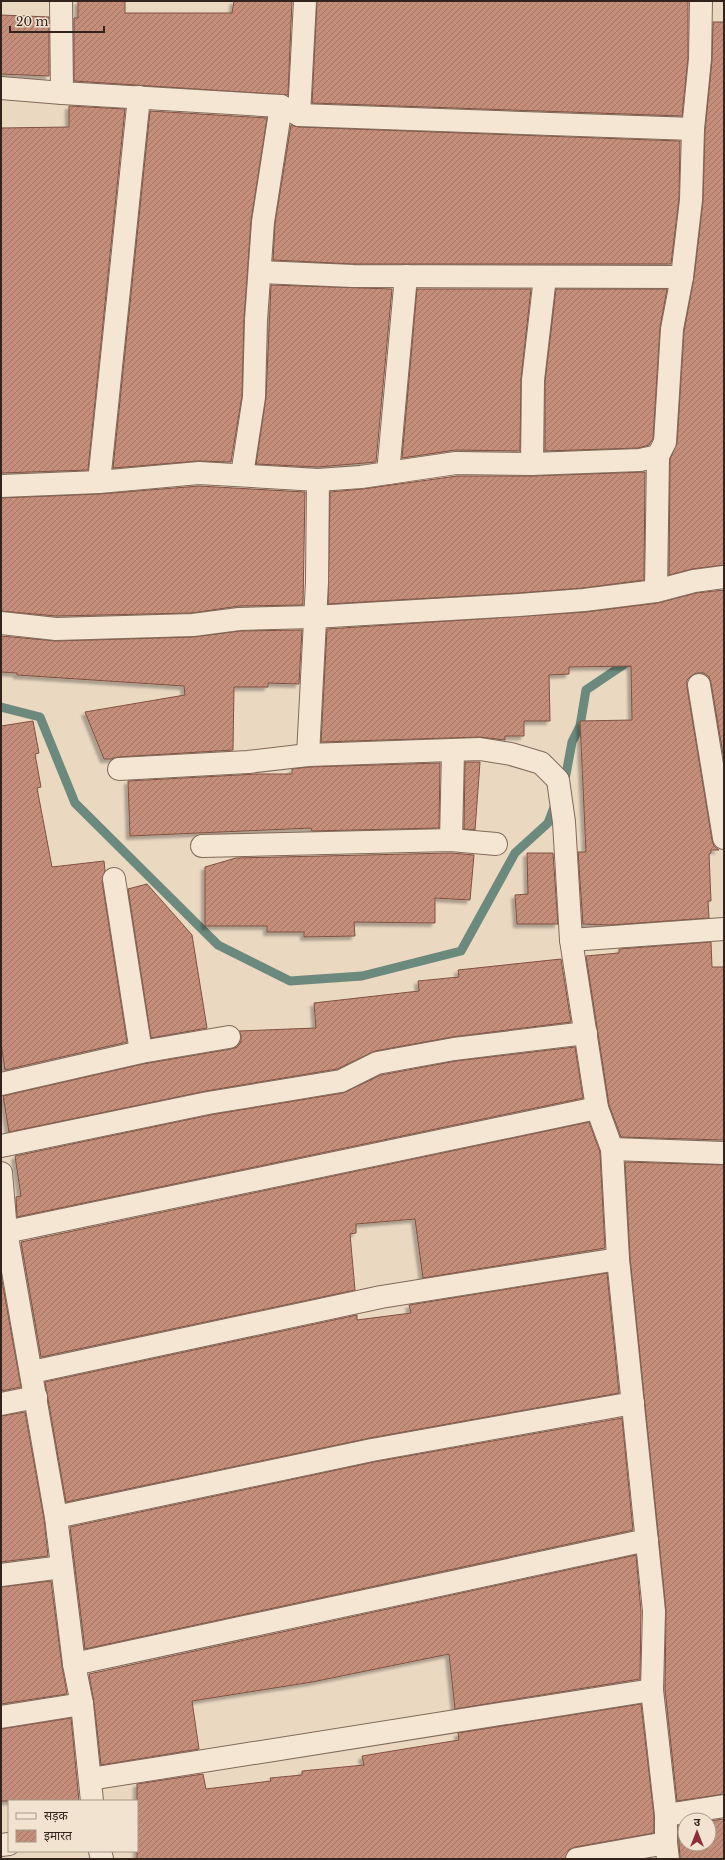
<svg xmlns="http://www.w3.org/2000/svg" width="725" height="1860" font-family="'Libre Baskerville','Noto Sans Devanagari',serif">
<style>
.lines{fill:none;stroke-linecap:round;stroke-linejoin:round}
.stream{stroke:#6b897d;stroke-width:9}
.building{fill:url(#building-hatch);stroke:#7f5142;filter:url(#shadow)}
.minor-casing{stroke:#82695a;stroke-width:24}
.minor{stroke:#f5e6d3;stroke-width:22}
</style>
<defs>
<pattern id="building-hatch" width="6" height="6" patternUnits="userSpaceOnUse"><rect width="6" height="6" fill="#c58e7a"/><path d="M-1 1l2-2M0 6l6-6M5 7l2-2" fill="none" stroke="#a17463"/></pattern>
<filter id="shadow"><feDropShadow dx="-3.5" dy="3.5" stdDeviation="1" flood-color="#0004"/></filter>
</defs>
<rect width="100%" height="100%" fill="#ead8c1"/>
<g class="lines">
<g class="stream">
<path d="M 1,707 L 40,717 L 75,803 L 218,945 L 290,981 L 362,976 L 461,951 L 515,853 L 548,823 L 556,802"/>
<path d="M 564,785 L 572,742 L 580,726 L 586,690 L 626,663 L 633,662"/>
</g>
</g>
<g class="building">
<path d="M 78,1 L 125,1 L 125,13 L 232,13 L 234,1 L 292,1 L 288,95 L 74,81 L 74,18 L 78,18 Z"/>
<path d="M 317,1 L 688,1 L 688,58 L 682,116 L 312,103 Z"/>
<path d="M 1,15 L 49,17 L 49,76 L 1,74 Z"/>
<path d="M 713,22 L 724,22 L 724,565 L 692,569 L 669,575 L 670,459 L 677,443 L 684,331 L 694,278 L 703,201 L 705,130 L 712,60 Z"/>
<path d="M 69,106 L 125,109 L 88,470 L 1,473 L 1,128 L 69,127 Z"/>
<path d="M 150,111 L 267,118 L 251,221 L 244,320 L 242,396 L 231,462 L 198,461 L 113,468 Z"/>
<path d="M 291,125 L 299,127 L 680,141 L 679,199 L 671,264 L 353,264 L 273,260 L 275,223 Z"/>
<path d="M 271,285 L 392,289 L 376,462 L 318,467 L 256,464 L 266,397 Z"/>
<path d="M 417,289 L 531,289 L 521,379 L 520,451 L 456,450 L 402,458 Z"/>
<path d="M 556,289 L 667,289 L 660,328 L 653,439 L 649,445 L 638,448 L 545,451 L 545,381 Z"/>
<path d="M 645,472 L 644,580 L 583,588 L 518,593 L 328,604 L 330,492 L 363,489 L 457,476 L 532,476 Z"/>
<path d="M 199,486 L 305,492 L 303,605 L 239,606 L 192,613 L 56,616 L 1,611 L 1,498 L 100,494 Z"/>
<path d="M 724,590 L 724,760 L 711,683 L 709,677 L 704,673 L 697,673 L 691,676 L 687,680 L 687,687 L 712,840 L 714,846 L 719,850 L 711,850 L 711,853 L 709,854 L 711,901 L 708,901 L 709,918 L 610,925 L 583,924 L 578,852 L 586,852 L 580,721 L 632,720 L 631,666 L 569,667 L 569,674 L 549,675 L 550,721 L 524,721 L 524,736 L 505,736 L 505,740 L 480,737 L 321,742 L 327,629 L 586,612 L 658,603 L 696,593 Z"/>
<path d="M 302,630 L 299,684 L 268,683 L 268,687 L 234,687 L 233,750 L 118,757 L 111,759 L 104,759 L 85,712 L 185,695 L 184,686 L 17,675 L 17,673 L 1,672 L 1,636 L 56,641 L 193,637 L 240,631 Z"/>
<path d="M 33,721 L 39,753 L 35,754 L 41,787 L 37,788 L 52,867 L 104,861 L 105,871 L 102,881 L 127,1042 L 5,1070 L 1,1043 L 1,726 Z"/>
<path d="M 465,762 L 480,762 L 475,830 L 464,829 Z"/>
<path d="M 440,763 L 439,828 L 312,831 L 311,828 L 130,836 L 128,781 L 257,774 L 292,774 L 292,769 L 309,767 Z"/>
<path d="M 451,853 L 474,855 L 470,900 L 435,898 L 435,923 L 354,922 L 355,936 L 304,937 L 304,932 L 267,932 L 267,926 L 205,926 L 205,867 L 236,858 Z"/>
<path d="M 527,853 L 553,853 L 558,924 L 517,924 L 515,895 L 528,894 Z"/>
<path d="M 147,884 L 192,935 L 207,1028 L 151,1038 L 128,889 Z"/>
<path d="M 711,942 L 712,967 L 724,967 L 724,1140 L 621,1137 L 609,1105 L 586,956 L 619,953 L 619,949 Z"/>
<path d="M 561,959 L 571,1022 L 452,1037 L 375,1051 L 337,1069 L 206,1091 L 9,1132 L 3,1096 L 143,1064 L 231,1049 L 237,1047 L 241,1042 L 241,1035 L 239,1031 L 316,1028 L 314,1003 L 419,991 L 418,981 L 459,977 L 458,970 Z"/>
<path d="M 575,1047 L 583,1098 L 17,1217 L 16,1197 L 21,1196 L 15,1156 L 210,1115 L 343,1093 L 381,1075 L 456,1061 Z"/>
<path d="M 589,1122 L 600,1152 L 605,1248 L 423,1278 L 415,1219 L 356,1224 L 356,1233 L 350,1234 L 355,1290 L 41,1357 L 21,1242 Z"/>
<path d="M 625,1162 L 724,1165 L 724,1794 L 677,1801 L 665,1689 L 666,1610 L 630,1258 Z"/>
<path d="M 607,1273 L 619,1393 L 370,1438 L 66,1502 L 45,1382 L 357,1315 L 357,1320 L 411,1313 L 409,1305 Z"/>
<path d="M 1,1275 L 21,1387 L 1,1391 Z"/>
<path d="M 25,1412 L 44,1519 L 48,1556 L 1,1562 L 1,1416 Z"/>
<path d="M 622,1418 L 633,1530 L 85,1649 L 70,1527 L 374,1462 Z"/>
<path d="M 636,1555 L 641,1611 L 640,1679 L 455,1709 L 449,1654 L 312,1682 L 192,1701 L 199,1749 L 101,1765 L 94,1703 L 89,1674 Z"/>
<path d="M 51,1581 L 62,1666 L 67,1694 L 1,1704 L 1,1587 Z"/>
<path d="M 641,1704 L 654,1816 L 654,1833 L 575,1847 L 569,1850 L 565,1859 L 137,1859 L 137,1784 L 203,1774 L 206,1789 L 271,1781 L 270,1778 L 302,1775 L 302,1771 L 364,1765 L 362,1756 L 459,1740 L 458,1733 Z"/>
<path d="M 71,1718 L 79,1801 L 1,1801 L 1,1729 Z"/>
<path d="M 724,1819 L 724,1859 L 680,1859 L 678,1826 L 685,1825 L 685,1844 L 709,1844 L 709,1821 Z"/>
</g>
<g class="lines">
<g class="minor-casing">
<g id="minor">
<path d="M 61,1 L 62,93 L 281,106 L 299,115 L 305,1"/>
<path d="M 1,88 L 62,93"/>
<path d="M 299,115 L 693,129"/>
<path d="M 260,272 L 353,276 L 682,277"/>
<path d="M 532,464 L 533,380 L 545,277"/>
<path d="M 388,473 L 406,276"/>
<path d="M 242,475 L 254,397 L 256,320 L 263,222 L 281,106"/>
<path d="M 99,482 L 139,97"/>
<path d="M 1,486 L 99,482 L 199,473 L 318,480 L 361,477 L 456,463 L 532,464 L 640,460 L 658,456 L 665,442 L 672,329 L 682,277 L 691,200 L 693,129 L 700,59 L 701,1"/>
<path d="M 656,591 L 658,456"/>
<path d="M 1,623 L 56,629 L 193,625 L 239,619 L 314,617 L 519,605 L 584,600 L 656,591 L 694,581 L 724,577"/>
<path d="M 699,685 L 724,838"/>
<path d="M 308,755 L 317,582 L 318,480"/>
<path d="M 119,769 L 248,762 L 308,755 L 480,749 L 511,754 L 541,763 L 558,780 L 564,822 L 571,940 L 597,1108 L 612,1149 L 618,1259 L 654,1611 L 652,1690 L 666,1815 L 666,1843 L 668,1859"/>
<path d="M 451,840 L 453,751"/>
<path d="M 202,846 L 451,840 L 496,844"/>
<path d="M 114,879 L 141,1052"/>
<path d="M 571,940 L 724,929"/>
<path d="M 1,1084 L 141,1052 L 229,1037"/>
<path d="M 1,1146 L 208,1103 L 341,1081 L 377,1063 L 454,1049 L 586,1033"/>
<path d="M 612,1149 L 724,1153"/>
<path d="M 1,1173 L 6,1231 L 56,1517 L 74,1664 L 82,1704 L 92,1801"/>
<path d="M 1,1233 L 597,1108"/>
<path d="M 32,1372 L 381,1297 L 618,1259"/>
<path d="M 1,1404 L 36,1397"/>
<path d="M 56,1517 L 372,1450 L 633,1403"/>
<path d="M 1,1575 L 62,1567"/>
<path d="M 74,1664 L 647,1540"/>
<path d="M 1,1717 L 82,1704"/>
<path d="M 90,1779 L 652,1690"/>
<path d="M 666,1815 L 724,1806"/>
<path d="M 1,1845 L 9,1844"/>
<path d="M 100,1851 L 102,1859"/>
<path d="M 577,1859 L 666,1843"/>
</g>
</g>
<use href="#minor" class="minor"/>
</g>
<rect width="725" height="1860" fill="none" stroke="#32241d" stroke-width="4"/>
<rect x="8" y="1800" width="130" height="52" fill="#f2e3d0" stroke="#a59788"/>
<rect x="16" y="1813" width="20" height="6" fill="#f5e6d3" stroke="#a59788"/>
<text x="44" y="1820" font-size="12" fill="#32241d">सड़क</text>
<rect x="16" y="1830" width="20" height="12" fill="url(#building-hatch)" stroke="#a59788"/>
<text x="44" y="1840" font-size="12" fill="#32241d">इमारत</text>
<g transform="translate(697 1832)"><circle r="19" fill="#f2e3d0" stroke="#a59788"/>
<path d="M0-3L7 15L0 10L-7 15Z" fill="#8c2f3d"/>
<text y="-6" font-size="11" font-weight="bold" text-anchor="middle" fill="#32241d">उ</text>
</g>
<path d="M10 26v6h94v-6" fill="none" stroke="#32241d" stroke-width="2"/>
<text x="16" y="26" font-size="12" fill="#32241d" stroke="#f2e3d0" stroke-width="3" paint-order="stroke">20 m</text>
</svg>
